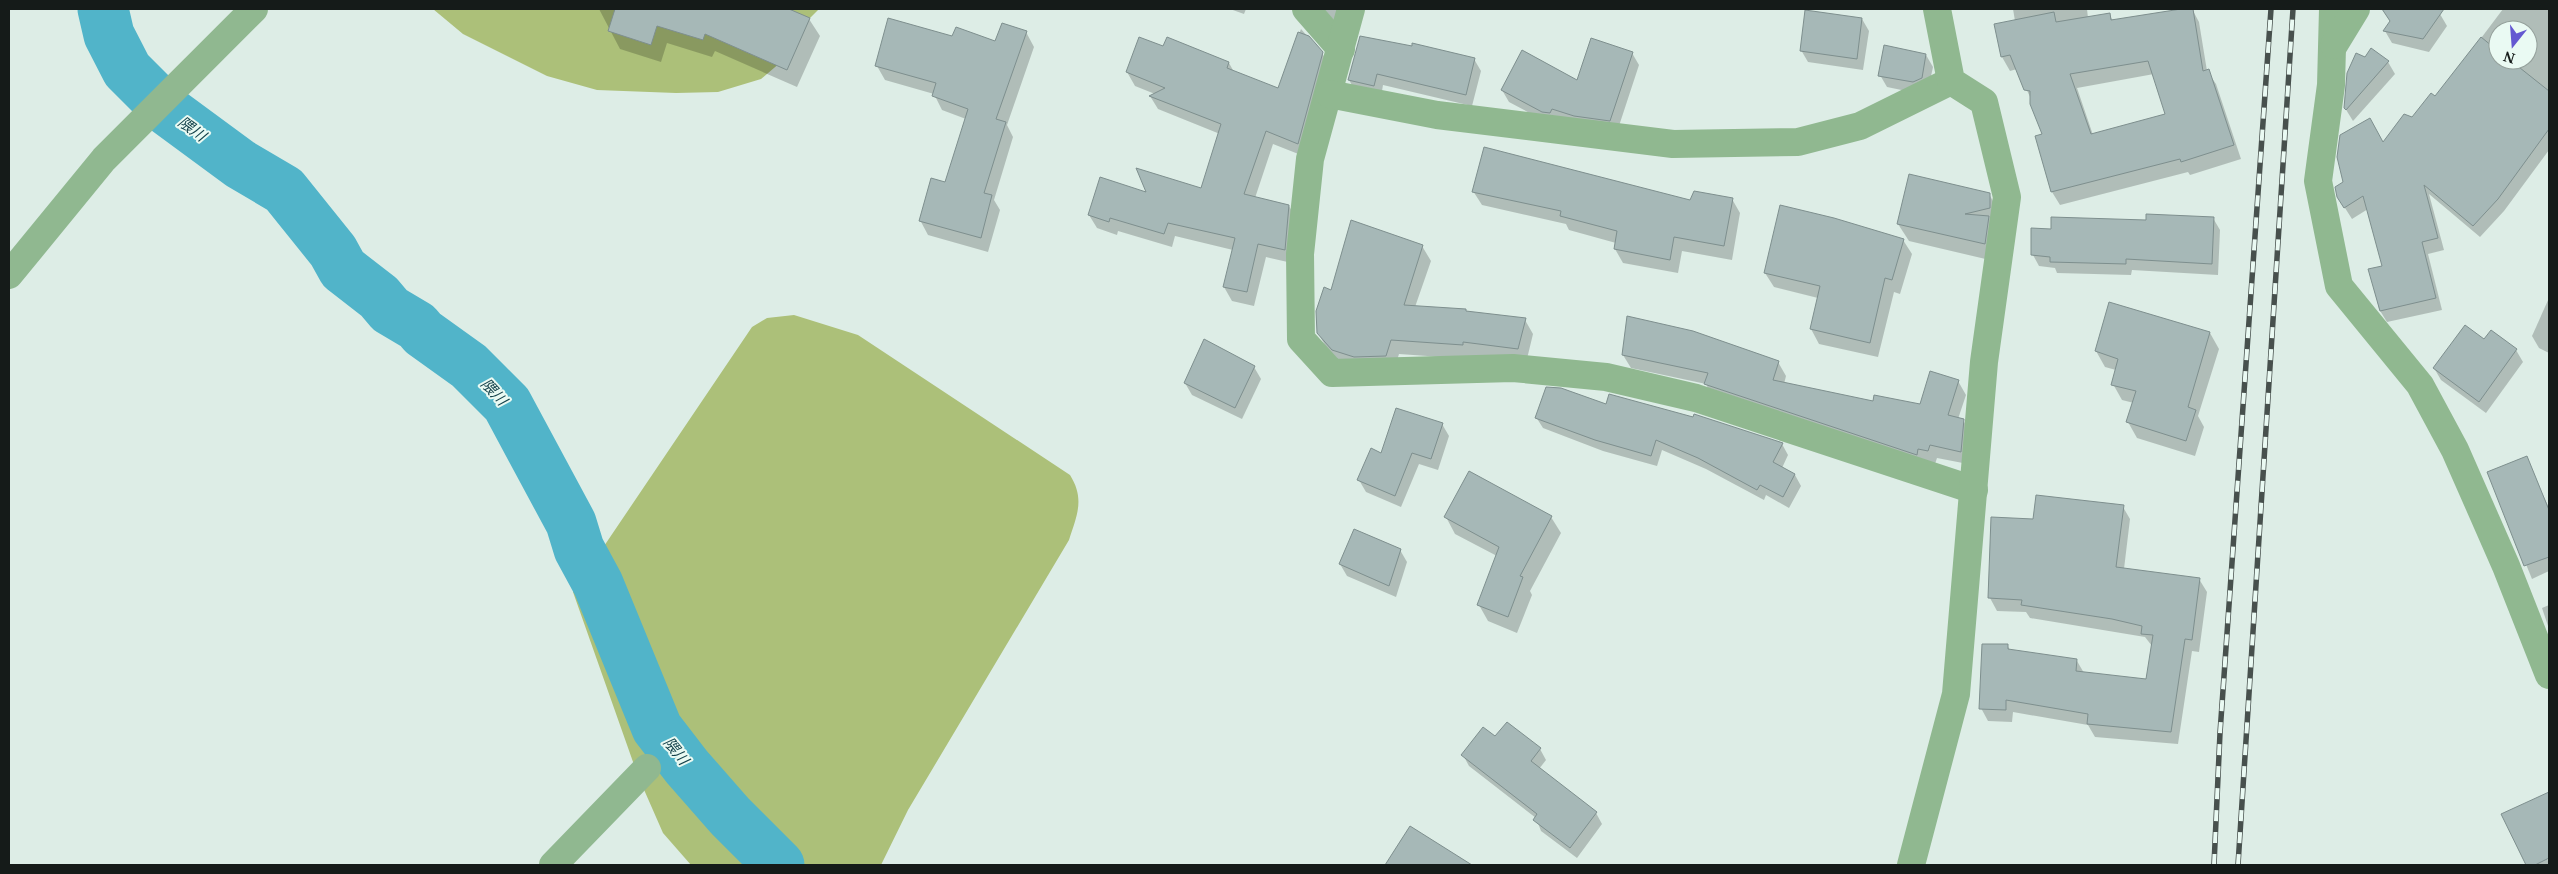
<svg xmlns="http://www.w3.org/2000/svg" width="2558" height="874" font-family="'Noto Serif','Noto Sans JP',serif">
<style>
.forest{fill:#acc079}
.shadow{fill:#0003;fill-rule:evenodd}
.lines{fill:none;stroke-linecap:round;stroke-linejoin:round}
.river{stroke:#51b4c9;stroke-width:51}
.building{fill:#a6b8b7;stroke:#7e8f8e;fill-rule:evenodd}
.minor{stroke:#90b890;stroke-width:28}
.rail-casing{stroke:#47504d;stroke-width:5.5}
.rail{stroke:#eafaf3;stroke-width:4;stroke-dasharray:11;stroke-linecap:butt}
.labels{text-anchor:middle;stroke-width:4;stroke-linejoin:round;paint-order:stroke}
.water-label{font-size:15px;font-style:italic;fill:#113f48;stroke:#eafaf3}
</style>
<rect width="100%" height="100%" fill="#ddede6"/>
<g class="forest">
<path d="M 433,9 L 819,9 L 810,18 L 788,56 L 761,79 L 718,92 L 676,93 L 597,90 L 547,76 L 463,34 Z"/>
<path d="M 794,315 L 858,335 L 1070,475 C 1085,499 1077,515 1069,540 L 908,810 L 881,865 L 691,865 L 663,833 L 638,776 L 573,592 L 752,327 L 767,318 Z"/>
</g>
<g class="shadow">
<path d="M 599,9 L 786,9 L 809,19 L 820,36 L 797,87 L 715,51 L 712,57 L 667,43 L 661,62 L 620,49 Z"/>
<path d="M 1230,9 L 1246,9 L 1244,14 Z"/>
<path d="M 1324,9 L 1349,9 L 1340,27 Z"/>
<path d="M 2013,9 L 2087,9 L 2088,18 L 2109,14 L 2113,21 L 2192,9 L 2199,22 L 2207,71 L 2216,84 L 2241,159 L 2190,175 L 2188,172 L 2060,205 L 2052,192 L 2043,135 L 2031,99 L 2017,69 L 2010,71 L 2002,57 L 1995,25 L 2015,21 ZM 2154,74 L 2167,115 L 2093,135 L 2077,88 Z"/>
<path d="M 2391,9 L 2432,9 L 2440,14 L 2447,26 L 2429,52 L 2392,43 L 2385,31 L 2392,22 L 2387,14 Z"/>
<path d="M 2503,9 L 2549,9 L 2549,150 L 2504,211 L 2480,237 L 2429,194 L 2444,250 L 2428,254 L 2442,310 L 2387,322 L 2379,309 L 2370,270 L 2383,267 L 2368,209 L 2352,219 L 2338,197 L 2345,182 L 2383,144 L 2436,98 ZM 2498,30 L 2528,30 L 2528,60 L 2498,60 Z"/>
<path d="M 1862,19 L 1869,31 L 1863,70 L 1808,62 L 1801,50 Z"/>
<path d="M 1301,29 L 1322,53 L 1330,67 L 1306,157 L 1273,144 L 1255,198 L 1289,206 L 1297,220 L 1292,263 L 1266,257 L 1254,306 L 1232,301 L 1224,287 L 1233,250 L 1175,236 L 1172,247 L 1118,231 L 1117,235 L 1097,228 L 1089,215 L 1149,194 L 1202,189 L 1220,134 L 1158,109 L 1150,96 L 1155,94 L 1135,86 L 1127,72 L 1164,48 L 1229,63 L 1234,72 L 1279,89 Z"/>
<path d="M 1026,32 L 1034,47 L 1007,125 L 1013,137 L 994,200 L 1000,210 L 988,252 L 928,235 L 920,220 L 946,183 L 966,119 L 942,110 L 934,94 L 885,80 L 877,66 L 953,38 L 996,43 Z"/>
<path d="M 1361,37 L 1474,59 L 1481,71 L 1472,106 L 1383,85 L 1381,97 L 1356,92 L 1349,80 Z"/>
<path d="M 2371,50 L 2388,62 L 2395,74 L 2353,121 L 2345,108 L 2365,58 Z"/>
<path d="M 1632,53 L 1639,65 L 1617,132 L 1550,124 L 1509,102 L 1502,90 L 1578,81 Z"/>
<path d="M 1926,55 L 1933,67 L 1928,90 L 1921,94 L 1887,87 L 1880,75 Z"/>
<path d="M 1473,191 L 1691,201 L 1732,199 L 1740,213 L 1732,260 L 1682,251 L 1678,273 L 1623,263 L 1615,249 L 1616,243 L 1569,230 L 1566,224 L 1482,205 Z"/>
<path d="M 1989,194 L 1999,212 L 1994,261 L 1909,241 L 1898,224 Z"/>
<path d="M 2213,218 L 2220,230 L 2218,275 L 2132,270 L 2131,275 L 2057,273 L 2055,268 L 2039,266 L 2033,255 L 2052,231 L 2147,221 Z"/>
<path d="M 1903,240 L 1912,254 L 1900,294 L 1894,292 L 1878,357 L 1819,344 L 1811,329 L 1818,298 L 1774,287 L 1765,273 Z"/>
<path d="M 1422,246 L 1431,261 L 1415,307 L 1525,320 L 1533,334 L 1526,363 L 1399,354 L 1394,370 L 1342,364 L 1326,347 L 1318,333 L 1332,291 Z"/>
<path d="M 2549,298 L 2549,353 L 2539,348 L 2532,336 Z"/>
<path d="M 2492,331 L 2516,350 L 2523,362 L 2486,413 L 2441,380 L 2434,368 L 2485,341 Z"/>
<path d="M 2210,333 L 2219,349 L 2198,416 L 2204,427 L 2195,456 L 2137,438 L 2128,422 L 2134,403 L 2122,400 L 2113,384 L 2116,370 L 2105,367 L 2096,351 Z"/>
<path d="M 1623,355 L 1778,362 L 1786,376 L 1784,384 L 1873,403 L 1921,406 L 1958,381 L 1966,395 L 1958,419 L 1963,420 L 1971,434 L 1968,464 L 1937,458 L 1935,464 L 1713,398 L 1706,384 L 1631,368 Z"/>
<path d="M 1254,367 L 1261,379 L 1242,419 L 1192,395 L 1185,383 Z"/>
<path d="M 1607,406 L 1782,444 L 1788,455 L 1782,468 L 1795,475 L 1801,486 L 1789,508 L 1766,495 L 1764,500 L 1706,469 L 1662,450 L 1657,466 L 1603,451 L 1543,428 L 1536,417 Z"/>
<path d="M 1442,424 L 1449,436 L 1438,470 L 1419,464 L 1401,507 L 1366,492 L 1359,480 L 1382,455 Z"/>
<path d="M 2526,458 L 2549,508 L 2549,571 L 2532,579 L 2489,473 Z"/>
<path d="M 2123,507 L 2130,519 L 2124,569 L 2199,579 L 2207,592 L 2199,652 L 2192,651 L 2178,744 L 2095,737 L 2088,725 L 2013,712 L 2012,722 L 1988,721 L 1981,708 L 2007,645 L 2010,650 L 2077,661 L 2084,673 L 2147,680 L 2152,646 L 2145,637 L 2030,618 L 2026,612 L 1997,611 L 1990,598 L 2035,520 Z"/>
<path d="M 1446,517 L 1551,517 L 1561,533 L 1530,591 L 1532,595 L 1517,633 L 1488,621 L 1479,605 L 1497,556 L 1455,534 Z"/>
<path d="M 1400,550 L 1407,562 L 1396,597 L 1347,576 L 1340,564 Z"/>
<path d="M 2549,605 L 2549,629 L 2542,608 Z"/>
<path d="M 1495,738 L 1540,749 L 1546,760 L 1539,769 L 1596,813 L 1602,824 L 1577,858 L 1541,831 L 1536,818 L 1469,766 L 1463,755 Z"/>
<path d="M 2549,793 L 2549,856 L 2547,857 L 2549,865 L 2527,865 L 2503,814 Z"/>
<path d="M 1410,828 L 1470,865 L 1387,865 Z"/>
</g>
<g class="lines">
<path class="river" d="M 103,9 L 109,35 L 127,70 L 168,111 L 240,164 L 284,190 L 333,251 L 343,269 L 379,297 L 390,310 L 417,326 L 423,333 L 469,366 L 507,404 L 571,523 L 579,549 L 598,584 L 657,728 L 687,767 L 730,816 L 779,865"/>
</g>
<g class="building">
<path d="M 615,9 L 789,9 L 810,18 L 787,70 L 705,34 L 703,40 L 657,26 L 651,45 L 608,31 Z"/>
<path d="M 2181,9 L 2193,9 L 2203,71 L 2209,69 L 2234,145 L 2181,162 L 2180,159 L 2051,192 L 2035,136 L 2042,134 L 2030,104 L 2030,91 L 2024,90 L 2010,55 L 2001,57 L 1994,24 L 2054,12 L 2056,22 L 2110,13 L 2111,20 ZM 2148,61 L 2165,114 L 2091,134 L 2070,74 Z"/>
<path d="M 2382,9 L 2444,9 L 2423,39 L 2383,31 L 2390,21 Z"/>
<path d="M 1805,10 L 1862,18 L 1857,59 L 1800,51 Z"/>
<path d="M 888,18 L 952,36 L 956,27 L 995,41 L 1002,23 L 1027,31 L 996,119 L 1006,122 L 984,193 L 992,195 L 981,238 L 919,221 L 931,178 L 945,182 L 968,109 L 932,96 L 936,83 L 875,66 Z"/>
<path d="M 1298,32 L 1309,36 L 1323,52 L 1298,144 L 1266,131 L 1244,194 L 1289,205 L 1285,250 L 1258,244 L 1247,292 L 1223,287 L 1235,238 L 1168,223 L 1164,234 L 1110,218 L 1109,222 L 1088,215 L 1100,177 L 1146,192 L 1136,168 L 1201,188 L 1221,124 L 1149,96 L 1165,88 L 1126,72 L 1139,37 L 1163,46 L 1167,37 L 1229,62 L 1227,68 L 1278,88 Z"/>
<path d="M 1360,36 L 1412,46 L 1412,43 L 1475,58 L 1466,95 L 1377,74 L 1374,86 L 1348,80 Z"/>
<path d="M 2481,37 L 2498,51 L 2498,60 L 2510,60 L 2549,91 L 2549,129 L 2498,199 L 2473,226 L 2424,185 L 2438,238 L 2422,242 L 2436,298 L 2380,311 L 2368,269 L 2382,266 L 2363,196 L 2344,208 L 2337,197 L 2335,187 L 2343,182 L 2337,157 L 2340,135 L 2370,118 L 2383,142 L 2404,114 L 2412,117 L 2431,93 L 2435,96 Z"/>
<path d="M 1591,38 L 1633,52 L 1610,121 L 1574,116 L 1552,109 L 1550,113 L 1542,112 L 1501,90 L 1522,50 L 1577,80 Z"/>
<path d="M 1884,45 L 1926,54 L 1922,78 L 1913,82 L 1878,76 Z"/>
<path d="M 2371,48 L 2389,61 L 2346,110 L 2344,108 L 2347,73 L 2356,53 L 2365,57 Z"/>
<path d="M 1484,147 L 1690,200 L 1694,191 L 1733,198 L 1724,246 L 1674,237 L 1670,260 L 1614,249 L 1617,231 L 1560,216 L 1561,211 L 1472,192 Z"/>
<path d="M 1909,174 L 1990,193 L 1990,208 L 1965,214 L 1989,216 L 1985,244 L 1897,224 Z"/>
<path d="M 1780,205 L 1834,218 L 1904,239 L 1892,280 L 1885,278 L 1870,343 L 1810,329 L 1820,286 L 1764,273 Z"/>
<path d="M 2146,214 L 2214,217 L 2212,264 L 2126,259 L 2126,264 L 2050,262 L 2050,257 L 2031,255 L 2031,228 L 2051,229 L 2051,217 L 2146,220 Z"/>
<path d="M 1351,220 L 1423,245 L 1404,305 L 1466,309 L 1466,311 L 1526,318 L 1518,349 L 1463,342 L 1463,345 L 1391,340 L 1386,356 L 1354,357 L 1332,350 L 1317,333 L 1316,311 L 1324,287 L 1331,290 Z"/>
<path d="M 2109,302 L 2210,332 L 2188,407 L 2196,410 L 2186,441 L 2126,422 L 2136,391 L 2111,385 L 2118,359 L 2095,351 Z"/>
<path d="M 1627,316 L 1693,331 L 1779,361 L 1773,380 L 1873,401 L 1874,395 L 1920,404 L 1930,371 L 1959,380 L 1948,415 L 1964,419 L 1961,452 L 1930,445 L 1928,451 L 1918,449 L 1917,455 L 1704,384 L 1708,373 L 1622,355 Z"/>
<path d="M 2465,325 L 2484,339 L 2491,330 L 2517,349 L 2479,402 L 2433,368 Z"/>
<path d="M 1204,339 L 1255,366 L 1235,408 L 1184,383 Z"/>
<path d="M 1546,387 L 1561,388 L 1606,404 L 1609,394 L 1693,417 L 1694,414 L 1783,443 L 1773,462 L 1795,474 L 1783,497 L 1760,485 L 1757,490 L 1698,458 L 1656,440 L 1651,456 L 1595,440 L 1535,418 Z"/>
<path d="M 1396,408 L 1443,423 L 1431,459 L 1412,453 L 1395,496 L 1357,480 L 1371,448 L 1381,453 Z"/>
<path d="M 2527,456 L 2549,510 L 2549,557 L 2524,566 L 2487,472 Z"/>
<path d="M 1469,471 L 1552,516 L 1520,576 L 1523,577 L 1508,617 L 1477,605 L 1499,547 L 1444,517 Z"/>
<path d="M 2036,495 L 2124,505 L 2116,567 L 2200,578 L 2192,640 L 2185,639 L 2171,732 L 2087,724 L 2088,714 L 2006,700 L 2006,710 L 1979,709 L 1982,644 L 2008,644 L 2008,649 L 2077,659 L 2076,671 L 2146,679 L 2153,635 L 2141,634 L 2142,626 L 2112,619 L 2021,605 L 2022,600 L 1988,598 L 1991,517 L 2033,519 Z"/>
<path d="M 1354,529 L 1401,549 L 1389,586 L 1339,564 Z"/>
<path d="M 1507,722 L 1541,748 L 1531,761 L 1597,812 L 1570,848 L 1533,820 L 1537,814 L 1461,755 L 1483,727 L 1495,736 Z"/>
<path d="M 2549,792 L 2549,858 L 2535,865 L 2526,865 L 2501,814 Z"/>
<path d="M 1410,826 L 1472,865 L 1385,865 Z"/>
</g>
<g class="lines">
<g class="minor">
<path d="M 1306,9 L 1341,49"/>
<path d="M 1351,9 L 1310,159 L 1300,254 L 1301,339 L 1332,373 L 1513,368 L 1606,377 L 1696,398 L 1974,490"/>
<path d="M 2333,9 L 2331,85 L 2318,181 L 2339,286 L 2420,385 L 2455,450 L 2506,566 L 2549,675"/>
<path d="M 2334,45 L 2356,9"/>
<path d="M 1329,94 L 1437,115 L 1673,144 L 1798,142 L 1860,126 L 1951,81"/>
<path d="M 9,275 L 104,159 L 254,9"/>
<path d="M 553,865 L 647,768"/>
<path d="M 1911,865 L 1956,694 L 1984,362 L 2007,197 L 1984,102 L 1951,81 L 1937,9"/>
</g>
<g class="rail-casing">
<g id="rail">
<path d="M 2214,865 L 2220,733 L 2271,9"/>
<path d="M 2238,865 L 2293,9"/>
</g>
</g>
<use href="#rail" class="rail"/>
</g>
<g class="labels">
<g class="water-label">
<text transform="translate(192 129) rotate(36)" y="5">隈川</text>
<text transform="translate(494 392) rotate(47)" y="5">隈川</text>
<text transform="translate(676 751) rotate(51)" y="5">隈川</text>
</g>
</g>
<rect width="2558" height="874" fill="none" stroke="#151b19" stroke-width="20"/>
<g transform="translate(2513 45) rotate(197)"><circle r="24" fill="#eafaf3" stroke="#95a19c"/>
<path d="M0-4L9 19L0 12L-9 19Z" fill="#6458d1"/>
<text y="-8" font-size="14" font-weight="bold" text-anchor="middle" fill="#151b19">N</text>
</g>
</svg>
